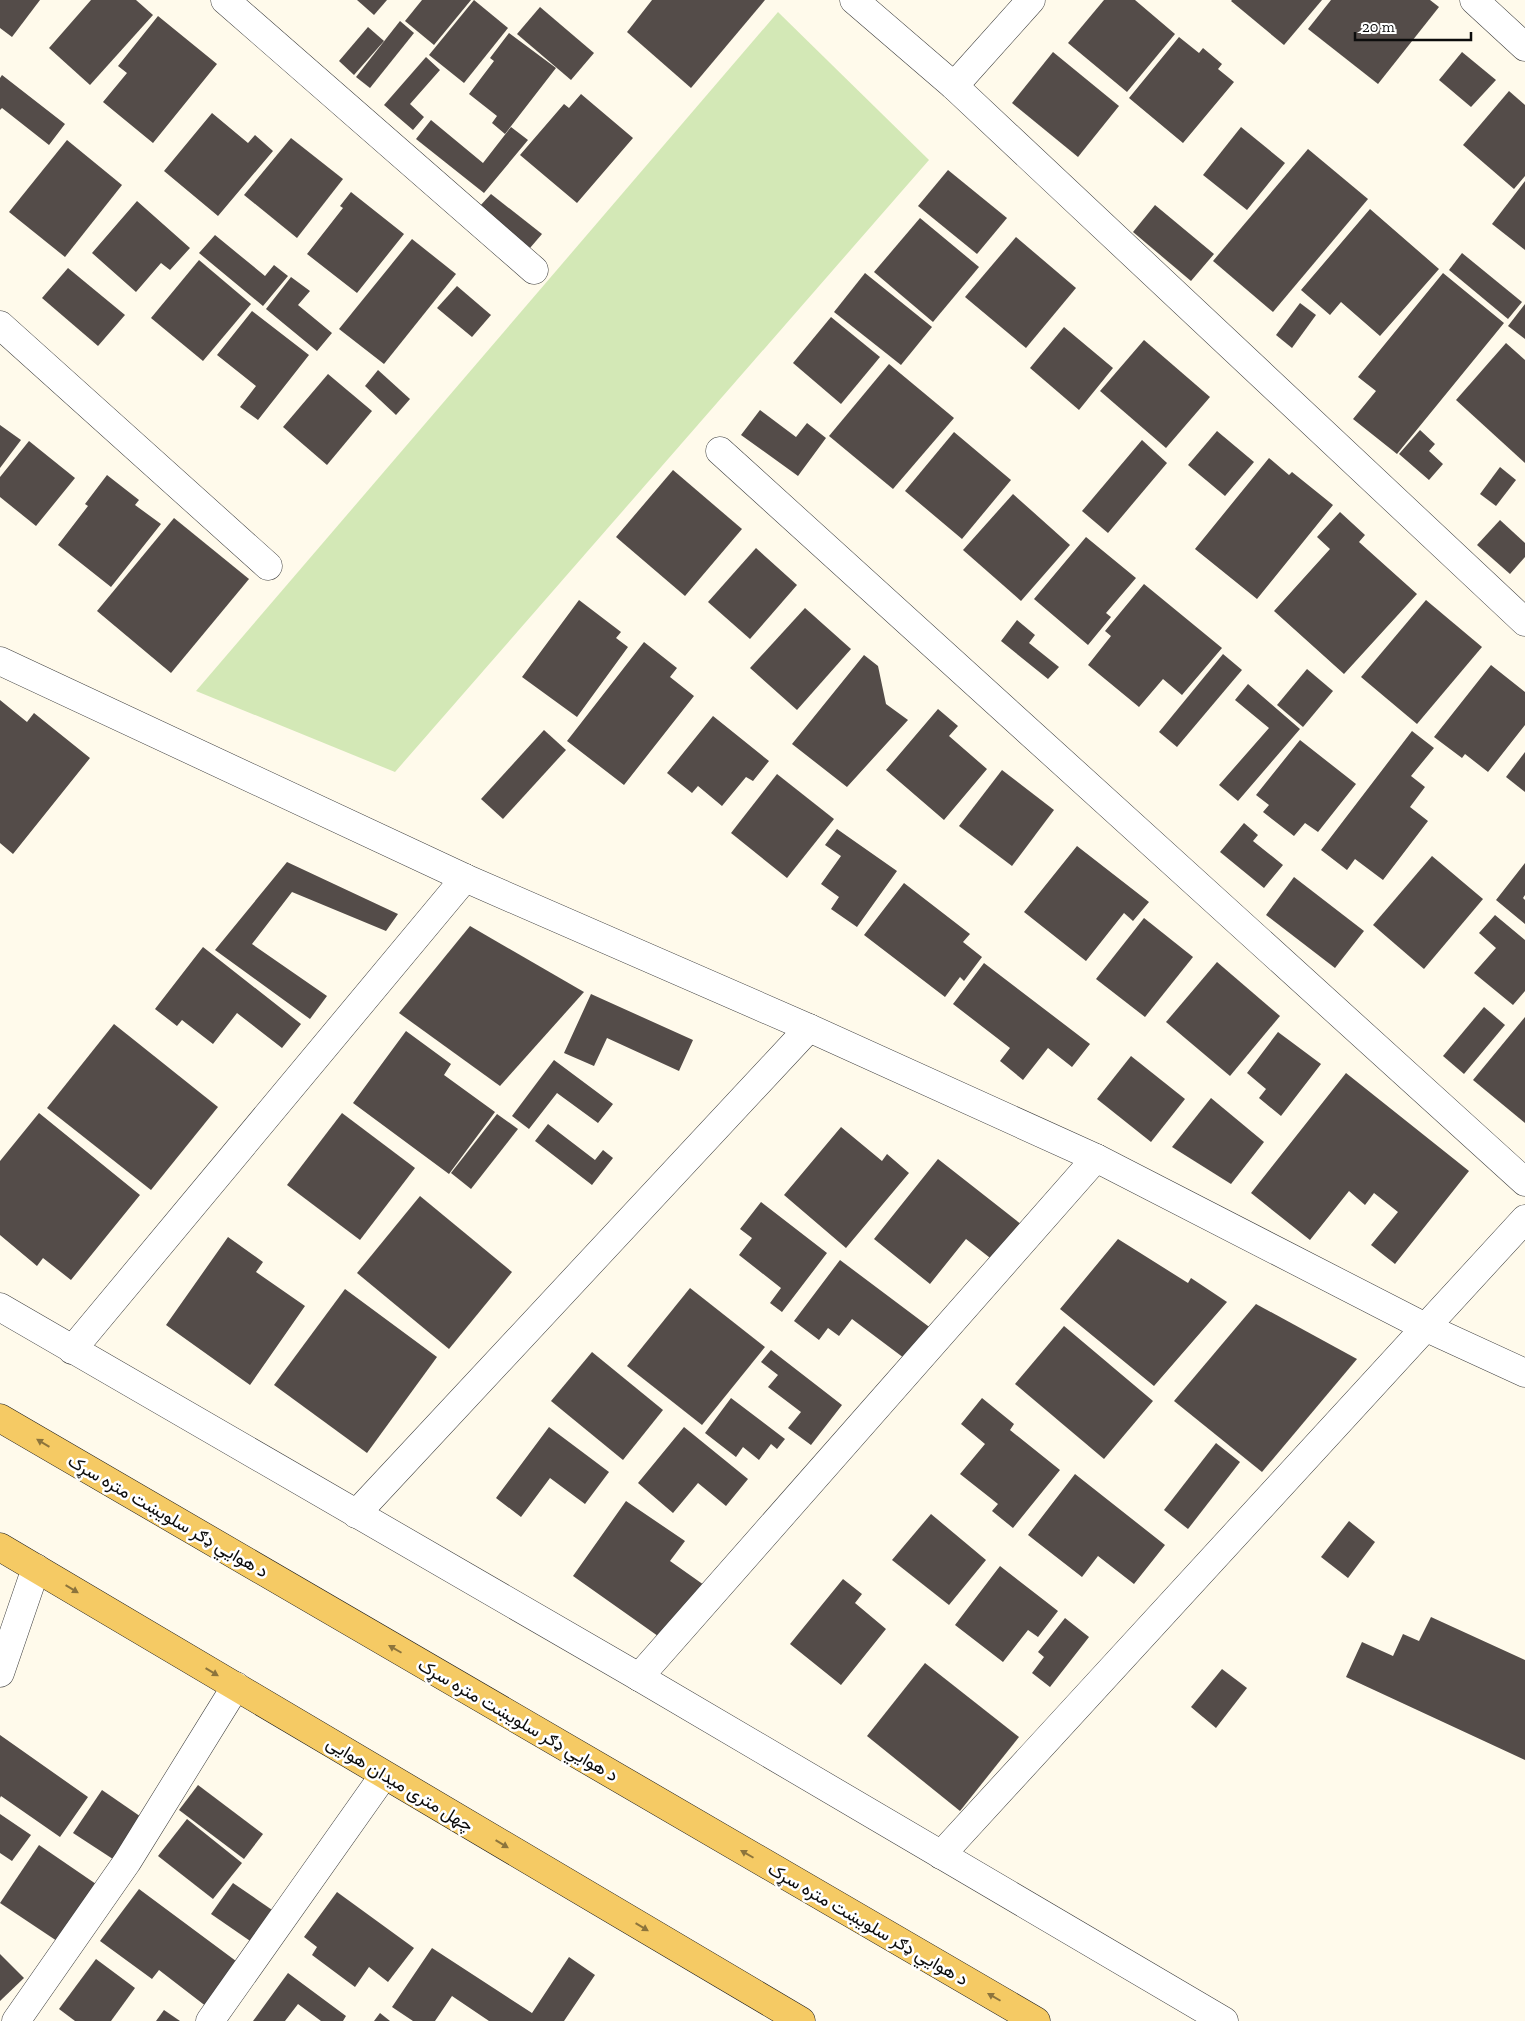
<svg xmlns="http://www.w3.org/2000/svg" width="1525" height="2021" font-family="'Zilla Slab',Vazirmatn,serif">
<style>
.green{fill:#d3e8b6}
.building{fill:#544c49}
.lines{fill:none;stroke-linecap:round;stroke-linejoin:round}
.minor-casing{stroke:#3f3f3f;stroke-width:29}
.primary-casing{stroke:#1d1d1d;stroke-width:29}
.minor{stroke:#fff;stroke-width:28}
.primary{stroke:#f5ca64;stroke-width:28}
.oneway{fill:#8c743c}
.labels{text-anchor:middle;stroke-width:5;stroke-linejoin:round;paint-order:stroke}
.street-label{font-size:18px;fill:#0c0c0c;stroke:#fff}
</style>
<rect width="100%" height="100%" fill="#fffaeb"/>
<path class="green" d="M 778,12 L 929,160 L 395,772 L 196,691 Z"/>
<g class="building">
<path d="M 0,0 L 40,0 L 12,37 L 0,28 Z"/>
<path d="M 91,0 L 136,0 L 153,15 L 90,85 L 49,48 Z"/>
<path d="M 357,0 L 387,0 L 374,15 Z"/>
<path d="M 422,0 L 471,0 L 434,45 L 405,21 Z"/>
<path d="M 474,0 L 508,28 L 464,83 L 429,55 Z"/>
<path d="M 652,0 L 765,0 L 691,88 L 627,32 Z"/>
<path d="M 1104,0 L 1135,0 L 1175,34 L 1127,92 L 1068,43 Z"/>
<path d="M 1232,0 L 1322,0 L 1284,45 L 1231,1 Z"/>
<path d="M 1331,0 L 1430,0 L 1439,7 L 1378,84 L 1308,29 Z"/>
<path d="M 540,7 L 594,53 L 571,80 L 517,34 Z"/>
<path d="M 158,16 L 217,64 L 153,143 L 103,102 L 127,73 L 118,66 Z"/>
<path d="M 400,21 L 414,33 L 370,88 L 356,77 Z"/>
<path d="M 368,27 L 384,41 L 354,75 L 339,61 Z"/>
<path d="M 509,33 L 556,68 L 505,134 L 492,123 L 497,116 L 469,94 L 494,61 L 490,58 Z"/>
<path d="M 1179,37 L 1199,53 L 1203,48 L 1222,64 L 1218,69 L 1234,82 L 1183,143 L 1129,98 Z"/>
<path d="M 1053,52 L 1119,106 L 1078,157 L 1012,103 Z"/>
<path d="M 1462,52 L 1496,80 L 1471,107 L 1439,80 Z"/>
<path d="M 426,57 L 440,70 L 410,104 L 424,117 L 413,130 L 384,105 Z"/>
<path d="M 2,75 L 65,124 L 49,145 L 2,108 L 0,110 L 0,78 Z"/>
<path d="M 1509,91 L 1525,105 L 1525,176 L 1514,189 L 1463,145 Z"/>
<path d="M 581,94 L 633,138 L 577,203 L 520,155 L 564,104 L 569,108 Z"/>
<path d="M 212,113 L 248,143 L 255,135 L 273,151 L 218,216 L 164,171 Z"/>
<path d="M 431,120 L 483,163 L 511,127 L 528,140 L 484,193 L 416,139 Z"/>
<path d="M 1241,127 L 1285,163 L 1247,210 L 1203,175 Z"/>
<path d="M 291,138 L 343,179 L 297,238 L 244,195 Z"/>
<path d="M 67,140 L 122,185 L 65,257 L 9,212 Z"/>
<path d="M 1308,149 L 1368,199 L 1273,312 L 1213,261 Z"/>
<path d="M 948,170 L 1007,218 L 977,254 L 918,206 Z"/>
<path d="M 1525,181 L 1525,250 L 1492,224 Z"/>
<path d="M 351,192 L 404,234 L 357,293 L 307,254 L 343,208 L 340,206 Z"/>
<path d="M 491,194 L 542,234 L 530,248 L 479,207 Z"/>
<path d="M 137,201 L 190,248 L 170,270 L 161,263 L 136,292 L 92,253 Z"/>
<path d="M 1155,205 L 1214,254 L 1191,281 L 1133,232 Z"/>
<path d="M 1370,209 L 1439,269 L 1380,336 L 1341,302 L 1330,315 L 1301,290 Z"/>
<path d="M 920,218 L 979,267 L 933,322 L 874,272 Z"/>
<path d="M 215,235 L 265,276 L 274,265 L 288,276 L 263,306 L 199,253 Z"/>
<path d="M 1016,237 L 1076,288 L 1026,348 L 965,297 Z"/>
<path d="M 412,239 L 456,274 L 384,364 L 339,329 Z"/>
<path d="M 1462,253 L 1522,302 L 1508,319 L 1449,270 Z"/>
<path d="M 199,260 L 251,304 L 203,361 L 151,318 Z"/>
<path d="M 68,268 L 125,315 L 98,346 L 42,298 Z"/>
<path d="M 865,273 L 932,327 L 901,365 L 834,312 Z"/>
<path d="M 1443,273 L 1504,323 L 1397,454 L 1353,419 L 1376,391 L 1358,377 Z"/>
<path d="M 291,277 L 310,291 L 298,305 L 332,333 L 317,351 L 266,309 Z"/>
<path d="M 457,286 L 491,315 L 472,337 L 437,308 Z"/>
<path d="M 1300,303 L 1316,315 L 1292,348 L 1276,335 Z"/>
<path d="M 1525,304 L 1525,339 L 1508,326 Z"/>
<path d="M 252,311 L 309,355 L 258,420 L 240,407 L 256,386 L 217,355 Z"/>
<path d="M 831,317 L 880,357 L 841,404 L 793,363 Z"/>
<path d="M 1064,327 L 1113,368 L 1079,410 L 1030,368 Z"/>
<path d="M 1144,340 L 1210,397 L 1166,448 L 1100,391 Z"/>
<path d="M 1506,343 L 1525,360 L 1525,463 L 1456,400 Z"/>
<path d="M 889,364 L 954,418 L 893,489 L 829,436 Z"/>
<path d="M 378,370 L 410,399 L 396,415 L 365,386 Z"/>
<path d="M 328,374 L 372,411 L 327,465 L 283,427 Z"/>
<path d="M 760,410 L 796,437 L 807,423 L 826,438 L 798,476 L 741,435 Z"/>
<path d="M 0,425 L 21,440 L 0,468 Z"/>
<path d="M 1420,430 L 1435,444 L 1429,451 L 1443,464 L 1429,480 L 1399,454 Z"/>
<path d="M 1217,431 L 1254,462 L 1225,496 L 1188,465 Z"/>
<path d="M 954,432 L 1011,480 L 962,539 L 905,491 Z"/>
<path d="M 1142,440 L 1167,463 L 1108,533 L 1082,511 Z"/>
<path d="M 29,441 L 75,478 L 36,526 L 0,497 L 0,477 Z"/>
<path d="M 1269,458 L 1289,475 L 1292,472 L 1333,505 L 1257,599 L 1195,549 Z"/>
<path d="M 1500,467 L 1516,480 L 1496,506 L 1480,494 Z"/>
<path d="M 673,470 L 742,529 L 685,596 L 616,537 Z"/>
<path d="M 107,475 L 139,500 L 135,505 L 161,524 L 111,587 L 58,545 L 88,506 L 85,504 Z"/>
<path d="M 1013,494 L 1070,545 L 1021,601 L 963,550 Z"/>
<path d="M 1340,512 L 1365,535 L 1359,542 L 1417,594 L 1344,674 L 1274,611 L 1330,549 L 1317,537 Z"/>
<path d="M 174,518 L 249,579 L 171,673 L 97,611 Z"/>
<path d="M 1500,520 L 1525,543 L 1525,557 L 1510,574 L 1477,545 Z"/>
<path d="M 1086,537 L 1136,578 L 1106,613 L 1111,617 L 1088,645 L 1034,599 Z"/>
<path d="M 756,548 L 797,585 L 750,639 L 708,602 Z"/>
<path d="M 1144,584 L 1222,648 L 1182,695 L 1163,679 L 1139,707 L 1088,665 L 1111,636 L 1105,631 Z"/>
<path d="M 579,600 L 621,632 L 616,638 L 628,647 L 577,717 L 522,677 Z"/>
<path d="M 1426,600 L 1482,647 L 1417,724 L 1361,677 Z"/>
<path d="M 805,608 L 851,649 L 797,710 L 750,668 Z"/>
<path d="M 1017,620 L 1035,635 L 1029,643 L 1059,667 L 1048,679 L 1001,641 Z"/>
<path d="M 644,642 L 677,668 L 670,677 L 694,696 L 624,785 L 567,741 Z"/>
<path d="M 1223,654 L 1242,670 L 1177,747 L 1159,732 Z"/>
<path d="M 864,655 L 878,666 L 886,704 L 908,720 L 847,787 L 792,744 Z"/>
<path d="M 1491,665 L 1525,692 L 1525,725 L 1488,772 L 1465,754 L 1462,758 L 1434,737 Z"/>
<path d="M 1307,669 L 1333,691 L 1303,727 L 1277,705 Z"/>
<path d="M 1248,684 L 1300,729 L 1238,801 L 1219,785 L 1269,728 L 1235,700 Z"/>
<path d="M 0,700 L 27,722 L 34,713 L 90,758 L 13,854 L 0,843 Z"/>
<path d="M 938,709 L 958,726 L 949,736 L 987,769 L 944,820 L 886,770 Z"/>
<path d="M 713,716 L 769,761 L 753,781 L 746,777 L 722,806 L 698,786 L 692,793 L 667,773 Z"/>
<path d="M 544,730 L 566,750 L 503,819 L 481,799 Z"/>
<path d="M 1412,731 L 1434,748 L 1411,776 L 1425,787 L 1410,807 L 1428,821 L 1383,880 L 1355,859 L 1347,870 L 1321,850 Z"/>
<path d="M 1300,740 L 1356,784 L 1318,832 L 1305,823 L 1294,836 L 1263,812 L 1269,805 L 1256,795 Z"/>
<path d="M 1525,752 L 1525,792 L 1506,777 Z"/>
<path d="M 1002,770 L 1054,810 L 1012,866 L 959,826 Z"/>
<path d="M 777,774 L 834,819 L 787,878 L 731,833 Z"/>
<path d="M 1244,823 L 1258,835 L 1253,841 L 1283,865 L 1264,888 L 1220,852 Z"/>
<path d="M 837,829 L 897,871 L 857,927 L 831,909 L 839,897 L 821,884 L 841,856 L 825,845 Z"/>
<path d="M 1077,846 L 1149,902 L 1133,921 L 1124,913 L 1086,961 L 1024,912 Z"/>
<path d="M 1432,856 L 1483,899 L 1424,969 L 1373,925 Z"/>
<path d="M 287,862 L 398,914 L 386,931 L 292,892 L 252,944 L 327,996 L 310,1019 L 215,950 Z"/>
<path d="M 1525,863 L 1525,895 L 1523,898 L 1525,900 L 1525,924 L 1496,900 Z"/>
<path d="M 1294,877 L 1364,931 L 1335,968 L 1266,915 Z"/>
<path d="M 904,883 L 970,934 L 963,942 L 982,957 L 964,981 L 960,977 L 945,997 L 864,935 Z"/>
<path d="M 1495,915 L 1525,940 L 1525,991 L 1513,1005 L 1474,973 L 1496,948 L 1479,933 Z"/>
<path d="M 1144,918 L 1193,957 L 1145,1017 L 1096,979 Z"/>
<path d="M 470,926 L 584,992 L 500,1086 L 399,1013 Z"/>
<path d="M 203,947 L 301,1024 L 282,1048 L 237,1013 L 213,1044 L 182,1020 L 177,1026 L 155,1009 Z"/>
<path d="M 1217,962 L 1280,1016 L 1230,1076 L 1166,1022 Z"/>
<path d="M 984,963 L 1090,1044 L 1072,1067 L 1048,1048 L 1023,1080 L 1000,1061 L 1010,1048 L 953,1004 Z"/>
<path d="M 591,994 L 693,1040 L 679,1071 L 607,1038 L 594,1066 L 564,1053 Z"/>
<path d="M 1484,1007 L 1505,1025 L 1464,1074 L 1443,1056 Z"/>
<path d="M 1525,1017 L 1525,1123 L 1473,1080 Z"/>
<path d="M 114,1024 L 218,1107 L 151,1190 L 47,1108 Z"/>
<path d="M 406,1031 L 451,1064 L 444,1075 L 495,1112 L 449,1174 L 353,1103 Z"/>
<path d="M 1278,1032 L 1321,1064 L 1281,1116 L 1259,1098 L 1266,1089 L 1247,1073 Z"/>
<path d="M 1131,1056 L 1185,1099 L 1151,1142 L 1097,1099 Z"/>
<path d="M 554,1060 L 613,1104 L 598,1123 L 557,1093 L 529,1129 L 512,1116 Z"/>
<path d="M 1346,1073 L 1469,1171 L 1395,1264 L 1371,1245 L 1398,1212 L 1374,1193 L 1365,1205 L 1349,1191 L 1310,1240 L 1251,1193 Z"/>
<path d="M 1211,1098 L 1264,1142 L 1231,1184 L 1172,1147 Z"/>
<path d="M 39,1113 L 140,1195 L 71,1280 L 43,1258 L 37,1266 L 0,1235 L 0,1161 Z"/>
<path d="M 342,1113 L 415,1168 L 360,1240 L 287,1185 Z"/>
<path d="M 497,1114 L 518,1129 L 471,1189 L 451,1173 Z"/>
<path d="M 548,1124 L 595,1160 L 603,1150 L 613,1158 L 592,1185 L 535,1141 Z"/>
<path d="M 841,1127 L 882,1161 L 887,1154 L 909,1173 L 846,1248 L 784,1195 Z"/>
<path d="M 938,1159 L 1022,1225 L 994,1261 L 966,1239 L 930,1284 L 874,1239 Z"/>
<path d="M 420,1196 L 512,1272 L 449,1349 L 357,1273 Z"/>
<path d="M 761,1202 L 827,1253 L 782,1312 L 770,1303 L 781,1288 L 739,1255 L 752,1238 L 740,1229 Z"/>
<path d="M 228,1237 L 263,1262 L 256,1272 L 305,1306 L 250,1385 L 166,1325 Z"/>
<path d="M 1118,1239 L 1188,1283 L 1191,1278 L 1227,1302 L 1154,1386 L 1060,1309 Z"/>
<path d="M 840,1260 L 932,1329 L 908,1361 L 852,1319 L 839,1336 L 828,1328 L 819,1340 L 794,1321 Z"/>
<path d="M 690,1288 L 765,1347 L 702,1425 L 627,1366 Z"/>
<path d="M 345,1289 L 437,1357 L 367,1453 L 274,1385 Z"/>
<path d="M 1256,1304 L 1357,1359 L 1262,1472 L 1174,1401 Z"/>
<path d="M 1064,1326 L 1153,1401 L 1104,1459 L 1015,1384 Z"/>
<path d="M 771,1350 L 842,1405 L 811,1445 L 788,1428 L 801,1412 L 768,1387 L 778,1375 L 761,1362 Z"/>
<path d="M 592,1352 L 663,1410 L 623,1460 L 551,1401 Z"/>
<path d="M 731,1398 L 785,1439 L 777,1449 L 771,1444 L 759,1460 L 743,1447 L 736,1457 L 705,1433 Z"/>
<path d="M 982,1398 L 1014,1424 L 1010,1430 L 1060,1470 L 1013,1528 L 992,1511 L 998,1504 L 960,1474 L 985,1444 L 961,1424 Z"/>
<path d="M 549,1427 L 609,1472 L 585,1504 L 550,1478 L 521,1517 L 496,1498 Z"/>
<path d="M 684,1427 L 748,1479 L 726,1506 L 698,1483 L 673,1513 L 638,1483 Z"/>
<path d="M 1216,1443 L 1240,1462 L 1188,1529 L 1164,1510 Z"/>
<path d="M 1075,1474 L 1165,1545 L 1134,1584 L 1098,1556 L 1082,1577 L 1028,1535 Z"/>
<path d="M 626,1501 L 685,1541 L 670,1561 L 704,1585 L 665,1641 L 573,1576 Z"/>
<path d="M 931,1514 L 986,1560 L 949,1605 L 892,1560 Z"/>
<path d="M 1349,1521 L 1375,1542 L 1348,1578 L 1321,1557 Z"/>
<path d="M 1000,1566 L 1058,1611 L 1038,1637 L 1028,1630 L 1003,1662 L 955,1625 Z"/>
<path d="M 843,1579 L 862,1594 L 855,1603 L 886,1629 L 841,1685 L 790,1644 Z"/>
<path d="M 1431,1617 L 1525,1660 L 1525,1760 L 1346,1677 L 1362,1642 L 1393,1656 L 1403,1634 L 1419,1641 Z"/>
<path d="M 1065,1618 L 1089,1637 L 1050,1687 L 1032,1673 L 1044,1657 L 1038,1652 Z"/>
<path d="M 925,1663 L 1019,1737 L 960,1811 L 867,1736 Z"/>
<path d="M 1222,1669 L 1247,1688 L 1216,1728 L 1191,1707 Z"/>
<path d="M 0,1735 L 88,1797 L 60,1837 L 1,1796 L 0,1798 Z"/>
<path d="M 198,1785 L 263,1834 L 244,1859 L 179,1810 Z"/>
<path d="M 102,1790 L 147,1821 L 119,1863 L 73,1833 Z"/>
<path d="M 0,1814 L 31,1835 L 12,1861 L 0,1853 Z"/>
<path d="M 187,1819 L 242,1863 L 213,1899 L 158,1856 Z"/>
<path d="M 39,1845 L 96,1884 L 57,1941 L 0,1903 Z"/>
<path d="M 233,1883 L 278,1914 L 256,1945 L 211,1914 Z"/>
<path d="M 139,1889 L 240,1964 L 207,2007 L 159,1970 L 152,1979 L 100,1941 Z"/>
<path d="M 337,1892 L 414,1948 L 388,1982 L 369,1967 L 355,1987 L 312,1955 L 317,1947 L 304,1937 Z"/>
<path d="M 432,1948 L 532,2013 L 569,1957 L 595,1975 L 564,2021 L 489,2021 L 452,1996 L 435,2021 L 413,2021 L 392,2007 Z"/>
<path d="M 0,1954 L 24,1978 L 0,2001 Z"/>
<path d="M 96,1959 L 135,1988 L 111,2021 L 75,2021 L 59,2009 Z"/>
<path d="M 288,1973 L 346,2016 L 343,2021 L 321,2021 L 298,2004 L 285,2021 L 253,2021 Z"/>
<path d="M 164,2010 L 180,2021 L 156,2021 Z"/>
<path d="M 380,2013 L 390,2021 L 374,2021 Z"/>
</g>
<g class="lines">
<g class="minor-casing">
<g id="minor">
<path d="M 225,0 L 534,270"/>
<path d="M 854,0 L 954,86 L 1525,622"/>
<path d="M 1474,0 L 1525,47"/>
<path d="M 954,86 L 1031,0"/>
<path d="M 0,325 L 268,566"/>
<path d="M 720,451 L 1525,1182"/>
<path d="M 0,661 L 465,878 L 809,1028 L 1096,1158 L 1427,1328 L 1525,1373"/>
<path d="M 0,1307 L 639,1677 L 1224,2021"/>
<path d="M 72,1350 L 465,878"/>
<path d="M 356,1514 L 809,1028"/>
<path d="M 0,1673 L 36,1568"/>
<path d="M 639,1677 L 1096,1158"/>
<path d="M 941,1855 L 1525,1219"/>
<path d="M 16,2021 L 127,1862 L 236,1686"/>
<path d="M 210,2021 L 384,1775"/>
</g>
</g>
<g class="primary-casing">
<g id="primary">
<path d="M 0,1418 L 1036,2021"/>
<path d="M 0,1547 L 801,2021"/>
</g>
</g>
<use href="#minor" class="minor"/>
<use href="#primary" class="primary"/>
</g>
<defs><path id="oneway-solid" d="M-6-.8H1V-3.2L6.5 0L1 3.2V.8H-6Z" transform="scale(1.25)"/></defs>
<g class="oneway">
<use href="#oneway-solid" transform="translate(43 1443) rotate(-149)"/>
<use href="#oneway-solid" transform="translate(72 1589) rotate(31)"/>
<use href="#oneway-solid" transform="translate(395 1649) rotate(-150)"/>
<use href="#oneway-solid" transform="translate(212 1672) rotate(31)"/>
<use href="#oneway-solid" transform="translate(502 1844) rotate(31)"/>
<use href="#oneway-solid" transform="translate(747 1854) rotate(-150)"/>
<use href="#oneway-solid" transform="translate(642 1927) rotate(31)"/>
<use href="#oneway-solid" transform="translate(994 1997) rotate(-150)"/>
</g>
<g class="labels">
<g class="street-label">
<text transform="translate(168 1516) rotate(30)" y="6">د هوايي ډګر سلویښت متره سړک</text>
<text transform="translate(518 1720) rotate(30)" y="6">د هوايي ډګر سلویښت متره سړک</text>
<text transform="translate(400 1784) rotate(31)" y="6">چهل متری میدان هوایی</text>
<text transform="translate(868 1924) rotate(30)" y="6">د هوايي ډګر سلویښت متره سړک</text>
</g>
</g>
<path d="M1355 32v8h116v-8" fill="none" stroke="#0c0c0c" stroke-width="2.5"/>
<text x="1362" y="32" font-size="15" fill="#0c0c0c" stroke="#ffffff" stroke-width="4" paint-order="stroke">20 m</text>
</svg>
